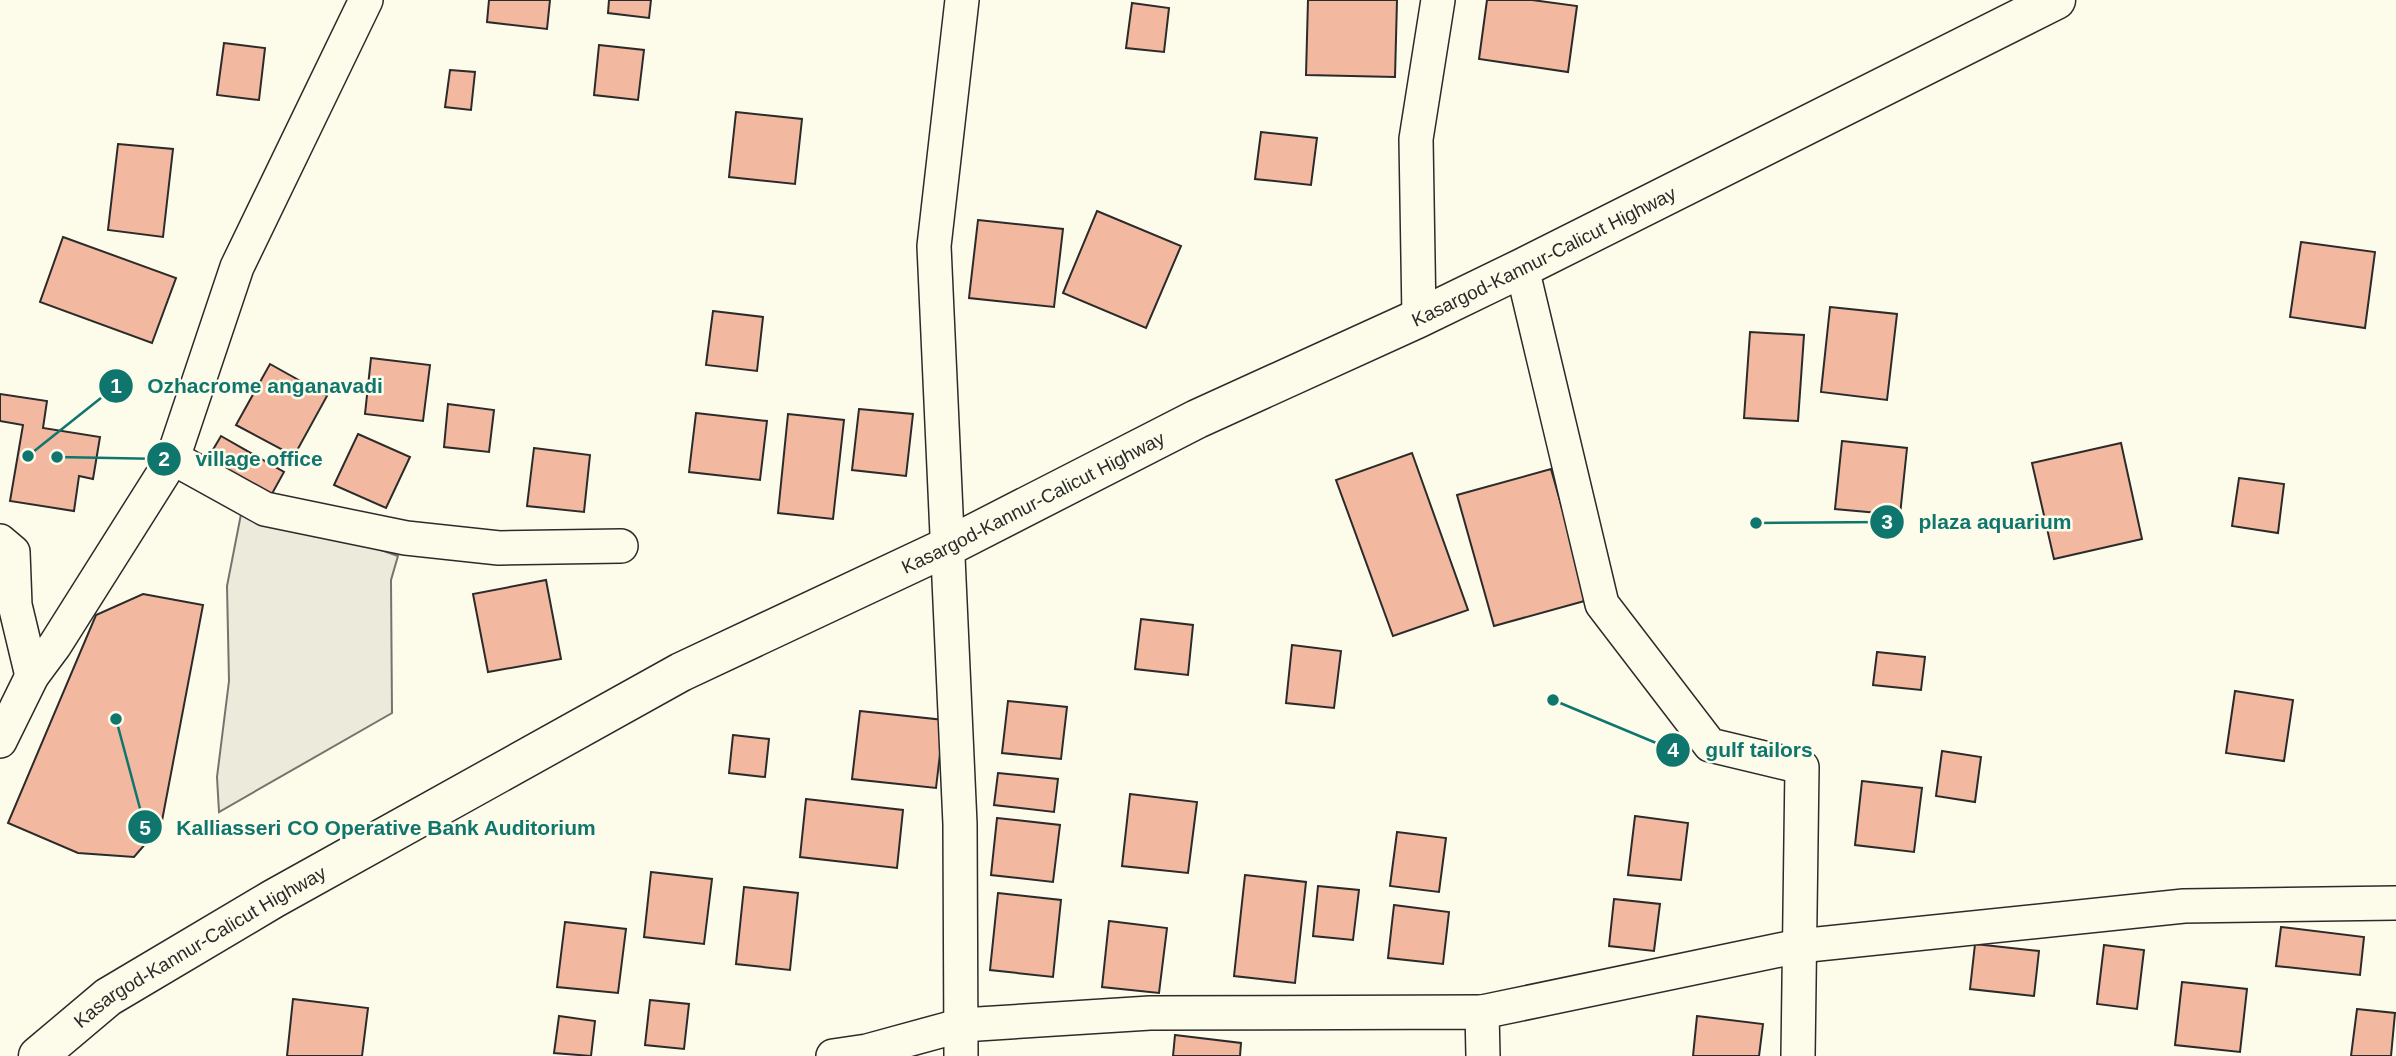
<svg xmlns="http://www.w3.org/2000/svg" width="2396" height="1056" font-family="Helvetica,sans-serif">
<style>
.parking{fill:#eceadb;stroke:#74746e;stroke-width:2}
.building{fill:#f2b8a0;stroke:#2b2b2b;stroke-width:2}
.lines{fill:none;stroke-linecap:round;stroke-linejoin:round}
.street-casing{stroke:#2b2b2b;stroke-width:36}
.highway-casing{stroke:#2b2b2b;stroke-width:41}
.street{stroke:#fdfbea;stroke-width:33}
.highway{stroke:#fdfbea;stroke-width:38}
.labels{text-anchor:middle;stroke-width:5;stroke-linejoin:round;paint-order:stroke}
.street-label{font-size:19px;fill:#2b2b2b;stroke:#fdfbea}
.leader{fill:none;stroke:#0f766e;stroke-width:2.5}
.callout-dot{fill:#0f766e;stroke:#fdfbea;stroke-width:2.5}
.mark-label{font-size:21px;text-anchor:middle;font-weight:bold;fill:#fff}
.callout-label{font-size:21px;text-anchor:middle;font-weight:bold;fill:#0f766e;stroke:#fdfbea;stroke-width:5;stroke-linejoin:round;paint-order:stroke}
</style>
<rect width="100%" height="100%" fill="#fdfbea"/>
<path class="parking" d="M 242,509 L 329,532 L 398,556 L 391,580 L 392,713 L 219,812 L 217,777 L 229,681 L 227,586 Z"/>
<g class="building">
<path d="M 489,0 L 550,0 L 547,29 L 487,22 Z"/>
<path d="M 609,0 L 651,0 L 649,18 L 608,13 Z"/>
<path d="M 1308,0 L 1397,0 L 1395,77 L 1306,75 Z"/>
<path d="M 1487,0 L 1532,0 L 1577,6 L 1568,72 L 1479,59 Z"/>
<path d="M 1132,3 L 1169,8 L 1164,52 L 1126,48 Z"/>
<path d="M 224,43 L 265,48 L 259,100 L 217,95 Z"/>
<path d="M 599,45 L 644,50 L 638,100 L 594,95 Z"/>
<path d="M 450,70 L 475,72 L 471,110 L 445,107 Z"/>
<path d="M 736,112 L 802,119 L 795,184 L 729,177 Z"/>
<path d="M 1261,132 L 1317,138 L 1311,185 L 1255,179 Z"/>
<path d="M 118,144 L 173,149 L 163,237 L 108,230 Z"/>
<path d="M 1097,211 L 1181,246 L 1146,328 L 1063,293 Z"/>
<path d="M 978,220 L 1063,229 L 1054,307 L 969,298 Z"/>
<path d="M 63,237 L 176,278 L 152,343 L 40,302 Z"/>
<path d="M 2301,242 L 2375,252 L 2365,328 L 2290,317 Z"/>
<path d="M 1830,307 L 1897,314 L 1887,400 L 1821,392 Z"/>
<path d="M 713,311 L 763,317 L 757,371 L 706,365 Z"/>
<path d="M 1750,332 L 1804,335 L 1798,421 L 1744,418 Z"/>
<path d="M 371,358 L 430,365 L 423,421 L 365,414 Z"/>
<path d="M 270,364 L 327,396 L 294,456 L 236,425 Z"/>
<path d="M 0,394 L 47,401 L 43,428 L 100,437 L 93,479 L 79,476 L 74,511 L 10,501 L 23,425 L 0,421 Z"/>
<path d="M 448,404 L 494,410 L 489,452 L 444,447 Z"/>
<path d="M 859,409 L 913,414 L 906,476 L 852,470 Z"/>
<path d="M 696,413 L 767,421 L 760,480 L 689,472 Z"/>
<path d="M 788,414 L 844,420 L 833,519 L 778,513 Z"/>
<path d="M 358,434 L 410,457 L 386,508 L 334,485 Z"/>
<path d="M 221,436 L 284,472 L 268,501 L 204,465 Z"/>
<path d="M 1842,441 L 1907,448 L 1900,515 L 1835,509 Z"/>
<path d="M 2121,443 L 2142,539 L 2054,559 L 2032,463 Z"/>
<path d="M 534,448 L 590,455 L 584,512 L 527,506 Z"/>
<path d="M 1412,453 L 1468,610 L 1393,636 L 1336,480 Z"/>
<path d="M 1551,469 L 1588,600 L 1494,626 L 1457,495 Z"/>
<path d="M 2239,478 L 2284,484 L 2278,533 L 2232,526 Z"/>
<path d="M 546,580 L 561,659 L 488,672 L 473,594 Z"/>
<path d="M 143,594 L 203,605 L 161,826 L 134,857 L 78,853 L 8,823 L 96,615 Z"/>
<path d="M 1141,619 L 1193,625 L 1188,675 L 1135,669 Z"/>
<path d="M 1292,645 L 1341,651 L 1334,708 L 1286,703 Z"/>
<path d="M 1877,652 L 1925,657 L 1921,690 L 1873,685 Z"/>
<path d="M 2235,691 L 2293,700 L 2284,761 L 2226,753 Z"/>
<path d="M 1008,701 L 1067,707 L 1061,759 L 1002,753 Z"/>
<path d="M 860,711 L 944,720 L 936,788 L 852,779 Z"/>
<path d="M 733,735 L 769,739 L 765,777 L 729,773 Z"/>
<path d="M 1942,751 L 1981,757 L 1975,802 L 1936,796 Z"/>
<path d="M 998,773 L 1058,779 L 1054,812 L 994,805 Z"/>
<path d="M 1862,781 L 1922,788 L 1914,852 L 1855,845 Z"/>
<path d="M 1130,794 L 1197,802 L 1188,873 L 1122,866 Z"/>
<path d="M 806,799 L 903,810 L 897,868 L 800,857 Z"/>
<path d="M 1635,816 L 1688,823 L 1681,880 L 1628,875 Z"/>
<path d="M 997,818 L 1060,825 L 1053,882 L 991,875 Z"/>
<path d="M 1397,832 L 1446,838 L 1439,892 L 1390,886 Z"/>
<path d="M 651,872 L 712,879 L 704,944 L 644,937 Z"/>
<path d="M 1245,875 L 1306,882 L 1295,983 L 1234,976 Z"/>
<path d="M 1318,886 L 1359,890 L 1353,940 L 1313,936 Z"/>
<path d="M 744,887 L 798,893 L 790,970 L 736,964 Z"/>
<path d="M 998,893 L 1061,900 L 1053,977 L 990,970 Z"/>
<path d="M 1614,899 L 1660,904 L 1654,951 L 1609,946 Z"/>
<path d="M 1394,905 L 1449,912 L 1443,964 L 1388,958 Z"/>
<path d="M 1109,921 L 1167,928 L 1159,993 L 1102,987 Z"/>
<path d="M 565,922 L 626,929 L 618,993 L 557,987 Z"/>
<path d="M 2281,927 L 2364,937 L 2360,975 L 2276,966 Z"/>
<path d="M 1975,944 L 2039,951 L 2034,996 L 1970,989 Z"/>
<path d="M 2104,945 L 2144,950 L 2137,1009 L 2097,1004 Z"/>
<path d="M 2182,982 L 2247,989 L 2240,1052 L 2175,1045 Z"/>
<path d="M 293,999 L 368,1008 L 362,1056 L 287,1056 Z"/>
<path d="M 650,1000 L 689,1004 L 684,1049 L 645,1045 Z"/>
<path d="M 2357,1009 L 2395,1013 L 2391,1056 L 2351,1056 Z"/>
<path d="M 559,1016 L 595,1021 L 591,1056 L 554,1053 Z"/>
<path d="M 1697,1016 L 1763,1024 L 1759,1056 L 1693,1056 Z"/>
<path d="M 1175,1035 L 1241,1043 L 1240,1056 L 1173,1056 Z"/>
</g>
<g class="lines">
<g class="street-casing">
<g id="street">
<path d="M 1522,268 L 1602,604 L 1710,745 L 1802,767 L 1798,1056"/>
<path d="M 1419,318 L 1416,139 L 1438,0"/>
<path d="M 173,458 L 265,509 L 406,538 L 499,548 L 621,546"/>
<path d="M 0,541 L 13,552 L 15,605 L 32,676"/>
<path d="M 0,741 L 32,676 L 55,645 L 173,458 L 237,267 L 366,0"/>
<path d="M 1482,1012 L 1799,946 L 2184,906 L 2396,903"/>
<path d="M 833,1056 L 867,1051 L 962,1025 L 1150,1013 L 1482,1012 L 1483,1056"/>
<path d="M 961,1056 L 960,824 L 934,246 L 962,0"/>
</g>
</g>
<g class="highway-casing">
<g id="highway">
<path id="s1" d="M 38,1056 L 108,997 L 273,899 L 681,672 L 947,547 L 1197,419 L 1419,318 L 1522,268 L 2056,0"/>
</g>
</g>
<use href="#street" class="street"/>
<use href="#highway" class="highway"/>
</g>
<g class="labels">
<g class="street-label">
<text dy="7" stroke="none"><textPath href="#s1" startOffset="1708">Kasargod-Kannur-Calicut Highway</textPath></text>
<text dy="7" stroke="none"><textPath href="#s1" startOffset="1141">Kasargod-Kannur-Calicut Highway</textPath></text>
<text dy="7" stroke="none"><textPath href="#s1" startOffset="196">Kasargod-Kannur-Calicut Highway</textPath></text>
</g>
</g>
<path class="leader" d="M28 456L116 386M57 457L164 459M1756 523L1887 522M1553 700L1673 750M116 719L145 827"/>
<g class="callout-dot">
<circle cx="28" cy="456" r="7"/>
<circle cx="57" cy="457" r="7"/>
<circle cx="1756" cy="523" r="7"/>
<circle cx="1553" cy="700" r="7"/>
<circle cx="116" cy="719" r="7"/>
<circle cx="116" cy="386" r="18"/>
<circle cx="164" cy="459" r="18"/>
<circle cx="1887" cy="522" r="18"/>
<circle cx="1673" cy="750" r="18"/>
<circle cx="145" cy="827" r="18"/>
</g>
<g class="mark-label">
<text x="116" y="393">1</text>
<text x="164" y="466">2</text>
<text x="1887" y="529">3</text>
<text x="1673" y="757">4</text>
<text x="145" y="835">5</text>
</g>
<g class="callout-label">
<text x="265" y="393">Ozhacrome anganavadi</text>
<text x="259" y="466">village office</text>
<text x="1995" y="529">plaza aquarium</text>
<text x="1759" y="757">gulf tailors</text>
<text x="386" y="835">Kalliasseri CO Operative Bank Auditorium</text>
</g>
</svg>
